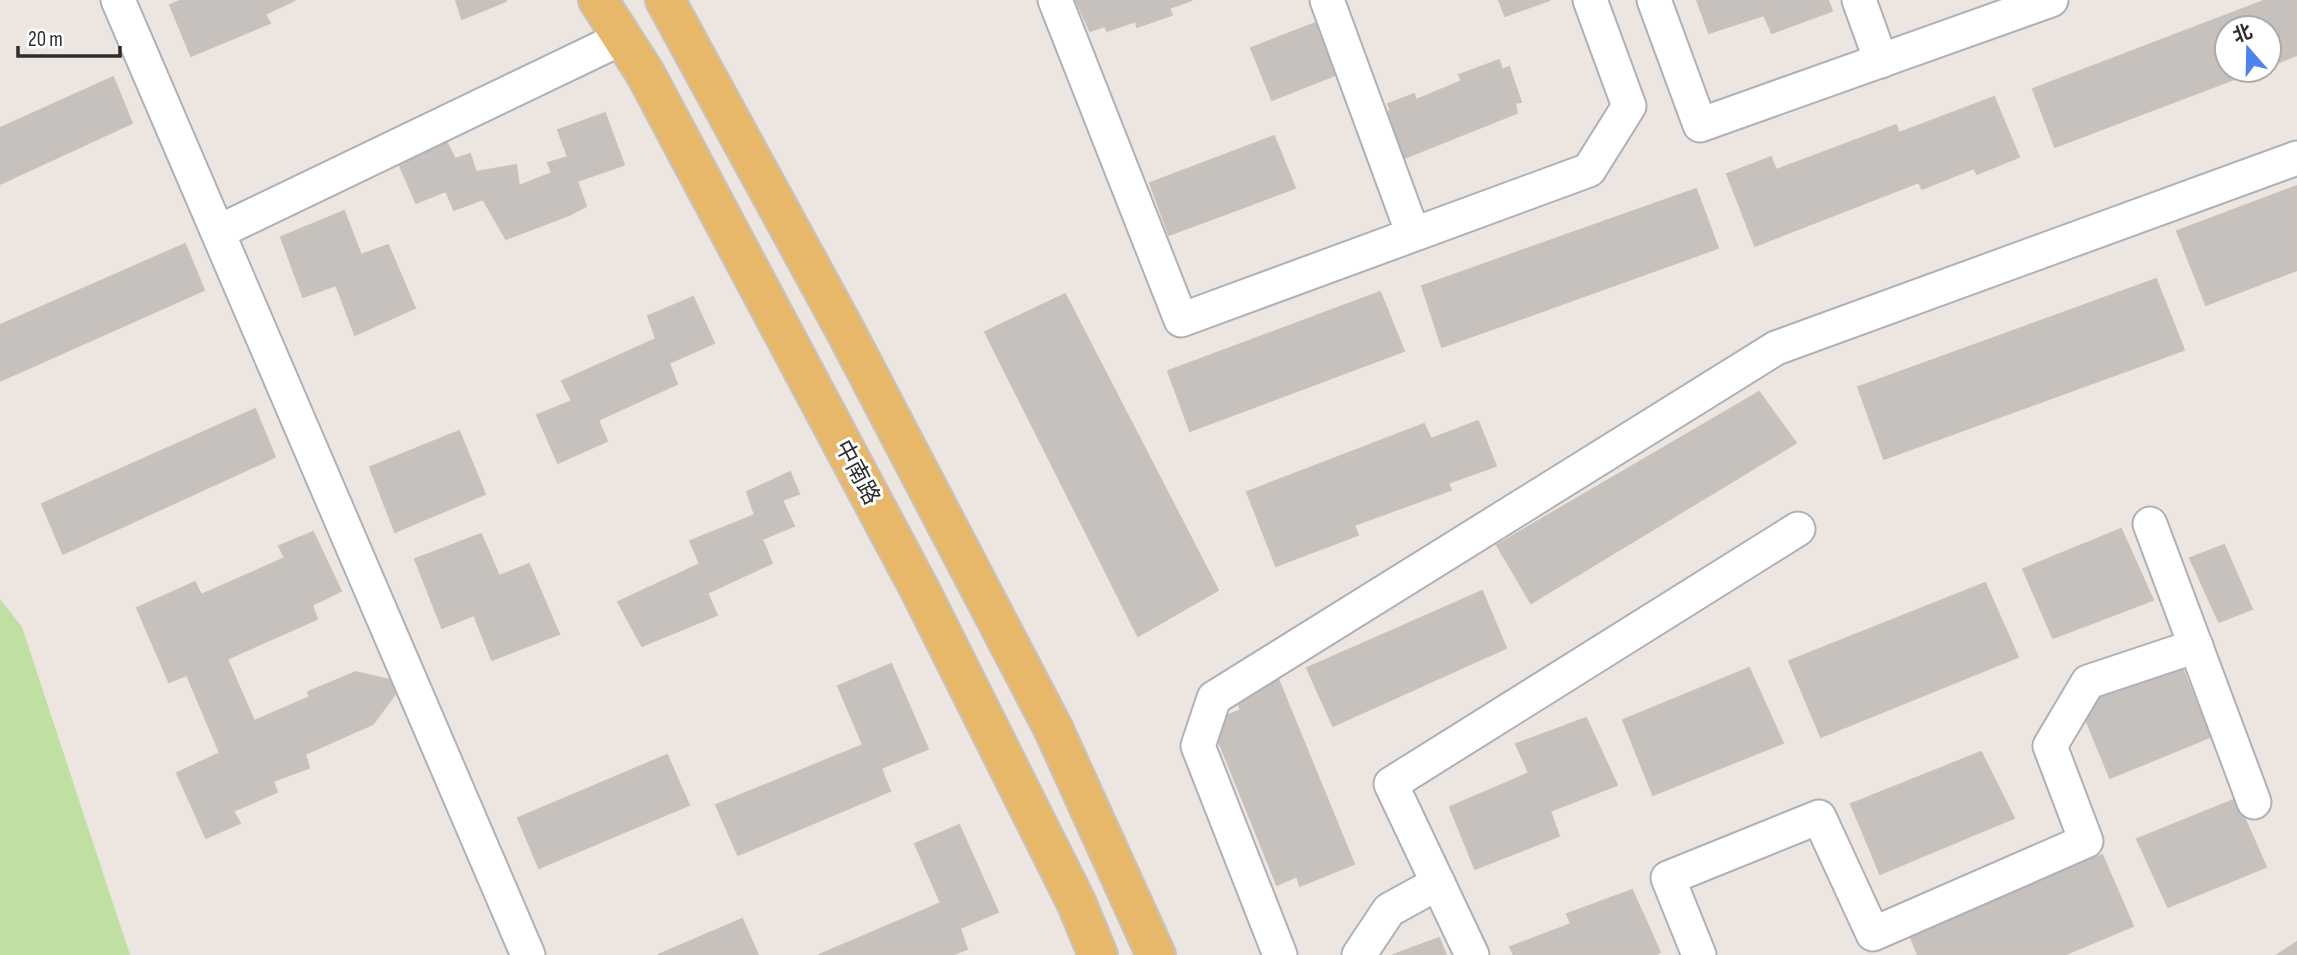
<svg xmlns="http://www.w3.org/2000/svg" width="2297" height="955" font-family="'Sofia Sans Condensed','Noto Sans SC',sans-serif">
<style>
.green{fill:#c0e0a1}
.building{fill:#c6c1bc;stroke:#c9c1ba;stroke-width:2}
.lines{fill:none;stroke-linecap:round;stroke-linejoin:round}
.street-casing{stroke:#adb1b8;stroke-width:37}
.primary-casing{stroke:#c4c4c4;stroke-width:42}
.street{stroke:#fff;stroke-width:33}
.primary{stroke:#e8b86a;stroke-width:38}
.labels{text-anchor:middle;stroke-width:6;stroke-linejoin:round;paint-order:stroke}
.street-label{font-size:23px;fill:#2d2d2d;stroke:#fff}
</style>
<rect width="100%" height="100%" fill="#ede6e0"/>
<path class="green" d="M 0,599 L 22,627 L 130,955 L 0,955 Z"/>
<g class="building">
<path d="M 182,0 L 295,0 L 265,14 L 270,23 L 191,56 L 170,5 Z"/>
<path d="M 456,0 L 506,0 L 506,1 L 462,19 Z"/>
<path d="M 1076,0 L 1192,0 L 1169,8 L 1172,15 L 1137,27 L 1136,21 L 1107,31 L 1105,26 L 1090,31 Z"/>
<path d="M 1499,0 L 1550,0 L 1505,16 Z"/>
<path d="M 1697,0 L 1828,0 L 1832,11 L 1772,33 L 1764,15 L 1709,33 Z"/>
<path d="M 2266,0 L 2297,0 L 2297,55 L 2269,66 L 2269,28 L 2227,28 L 2227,70 L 2258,70 L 2055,147 L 2033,89 Z"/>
<path d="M 1318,22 L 1338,74 L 1272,100 L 1251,48 Z"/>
<path d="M 1499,60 L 1502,70 L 1509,67 L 1521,102 L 1515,103 L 1517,113 L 1402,159 L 1383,114 L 1391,111 L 1388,104 L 1414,94 L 1416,100 L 1462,81 L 1459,75 Z"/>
<path d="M 113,77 L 132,123 L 0,184 L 0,128 Z"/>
<path d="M 1994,97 L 2019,157 L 1977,174 L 1974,168 L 1922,189 L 1919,182 L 1755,246 L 1727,174 L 1771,157 L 1776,170 L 1896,125 L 1899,133 Z"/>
<path d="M 605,113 L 624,165 L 577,181 L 586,206 L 569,215 L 506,239 L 483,199 L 454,210 L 446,191 L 416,203 L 397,159 L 444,137 L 455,159 L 470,154 L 476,172 L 516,165 L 519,186 L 552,173 L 548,163 L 568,157 L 558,130 Z"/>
<path d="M 1274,136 L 1295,188 L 1169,235 L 1150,183 Z"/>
<path d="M 2297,186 L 2297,270 L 2206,305 L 2177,231 Z"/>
<path d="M 1696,189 L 1718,248 L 1442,347 L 1422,286 Z"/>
<path d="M 344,211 L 361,255 L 388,245 L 415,308 L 355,335 L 336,285 L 303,297 L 281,237 Z"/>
<path d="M 185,244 L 204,290 L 0,381 L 0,325 Z"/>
<path d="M 2156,279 L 2184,350 L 1884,459 L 1858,387 Z"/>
<path d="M 1380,292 L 1404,351 L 1190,431 L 1168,371 Z"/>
<path d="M 1065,294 L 1218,590 L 1138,636 L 985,332 Z"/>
<path d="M 693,297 L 714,343 L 669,363 L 677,384 L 598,420 L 607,441 L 558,463 L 537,415 L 572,401 L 562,381 L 656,339 L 648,316 Z"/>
<path d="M 1759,392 L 1796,443 L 1531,603 L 1497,545 Z"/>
<path d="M 255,409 L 275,457 L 63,554 L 42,504 Z"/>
<path d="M 1478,421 L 1496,466 L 1448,483 L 1451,490 L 1354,525 L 1358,535 L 1276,566 L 1247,492 L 1424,424 L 1431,439 Z"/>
<path d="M 459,431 L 485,494 L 395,532 L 370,467 Z"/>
<path d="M 790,472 L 799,494 L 782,500 L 794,526 L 762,539 L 772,563 L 707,593 L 717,615 L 642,646 L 618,602 L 700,564 L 690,541 L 755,515 L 747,492 Z"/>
<path d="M 2121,529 L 2153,600 L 2053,638 L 2023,569 Z"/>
<path d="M 313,532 L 341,591 L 312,605 L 317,619 L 227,659 L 254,721 L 310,697 L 308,692 L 356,672 L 390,680 L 395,694 L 373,724 L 305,754 L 309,768 L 273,781 L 277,792 L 233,811 L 240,823 L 206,838 L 177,773 L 220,753 L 187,675 L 169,682 L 137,608 L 195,582 L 201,595 L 285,558 L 279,546 Z"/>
<path d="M 481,534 L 499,576 L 529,564 L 559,634 L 492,660 L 474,615 L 442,628 L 415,559 Z"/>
<path d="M 2224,545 L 2252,609 L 2219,622 L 2190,558 Z"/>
<path d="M 1985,583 L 2018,657 L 1821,737 L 1789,661 Z"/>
<path d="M 1482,591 L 1506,648 L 1333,726 L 1307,668 Z"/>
<path d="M 891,664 L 928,749 L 881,768 L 890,791 L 738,855 L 716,805 L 863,745 L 838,686 Z"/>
<path d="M 2181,665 L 2210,737 L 2110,778 L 2080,705 Z"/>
<path d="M 1749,668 L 1783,743 L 1653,795 L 1623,720 Z"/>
<path d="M 1278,679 L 1354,864 L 1300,886 L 1297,876 L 1277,885 L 1211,722 L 1241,710 L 1235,696 Z"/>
<path d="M 1586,718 L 1617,785 L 1550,811 L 1559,836 L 1475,869 L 1450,807 L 1529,773 L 1516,744 Z"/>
<path d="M 1981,752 L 2014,818 L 1880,874 L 1851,804 Z"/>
<path d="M 667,755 L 689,805 L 539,868 L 518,818 Z"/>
<path d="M 2236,799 L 2266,867 L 2168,907 L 2137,839 Z"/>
<path d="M 959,825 L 998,912 L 960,928 L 967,949 L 952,955 L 819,955 L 941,903 L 915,844 Z"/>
<path d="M 2102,855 L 2133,926 L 2064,955 L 1918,955 L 1909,933 Z"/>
<path d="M 1632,890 L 1660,952 L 1655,955 L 1514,955 L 1510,947 L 1571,924 L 1567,914 Z"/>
<path d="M 742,919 L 758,955 L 658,955 Z"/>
<path d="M 1439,938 L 1446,955 L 1393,955 Z"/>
<path d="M 2297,942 L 2297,955 L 2277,955 Z"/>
</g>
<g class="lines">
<g class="street-casing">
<g id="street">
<path d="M 118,0 L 528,955"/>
<path d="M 1055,0 L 1181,320 L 1589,170 L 1629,106 L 1590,0"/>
<path d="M 1327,0 L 1413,234"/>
<path d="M 1654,0 L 1700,125 L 2051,0"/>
<path d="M 1859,0 L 1881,61"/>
<path d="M 218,232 L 622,38"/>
<path d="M 2150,524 L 2254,802"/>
<path d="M 1280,955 L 1198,746 L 1214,698 L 1776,348 L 2297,158"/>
<path d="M 1359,955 L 1389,910 L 1438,883"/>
<path d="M 1472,955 L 1391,784 L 1798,529"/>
<path d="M 1699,955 L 1668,878 L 1819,817 L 1873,934 L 2086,841 L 2050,746 L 2088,682 L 2196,646"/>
</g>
</g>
<g class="primary-casing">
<g id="primary">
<path d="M 598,0 L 645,73 L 920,590 L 1076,902 L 1098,955"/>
<path d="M 665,0 L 845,330 L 1053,728 L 1156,955"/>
</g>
</g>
<use href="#street" class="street"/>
<use href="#primary" class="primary"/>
</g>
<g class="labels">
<g class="street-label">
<text transform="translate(858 472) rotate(62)" y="8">中南路</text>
</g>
</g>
<g transform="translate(2248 49) rotate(340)"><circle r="33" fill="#ffffff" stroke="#ababab" stroke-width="2"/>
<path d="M0-5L12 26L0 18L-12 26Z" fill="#4c83ef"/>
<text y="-10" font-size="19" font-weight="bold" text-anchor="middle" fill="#2d2d2d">北</text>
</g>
<path d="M18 46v10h102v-10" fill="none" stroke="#2d2d2d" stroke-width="3.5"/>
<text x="28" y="46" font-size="21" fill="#2d2d2d" stroke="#ffffff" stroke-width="5" paint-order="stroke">20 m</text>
</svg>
